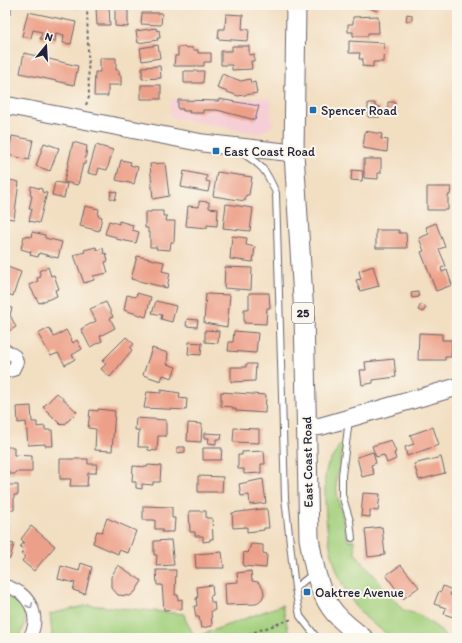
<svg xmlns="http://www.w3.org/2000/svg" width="462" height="643" font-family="Itim,sans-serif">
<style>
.built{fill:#f6cfd6}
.green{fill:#a3d07d;stroke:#62795c}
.building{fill:#eda089}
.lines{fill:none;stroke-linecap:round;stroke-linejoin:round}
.lane-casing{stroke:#6b646a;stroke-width:8}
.street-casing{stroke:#6b646a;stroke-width:14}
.secondary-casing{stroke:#6b646a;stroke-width:19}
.primary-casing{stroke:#6b646a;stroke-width:21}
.path{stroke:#6b646a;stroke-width:2;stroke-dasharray:3 3;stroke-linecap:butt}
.lane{stroke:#fff;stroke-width:6}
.street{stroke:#fff;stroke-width:12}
.secondary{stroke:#fff;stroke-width:17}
.primary{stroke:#fff;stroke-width:19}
.oneway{stroke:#9c9ca7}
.poi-dot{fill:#1f6fb2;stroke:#fbf7ec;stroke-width:1.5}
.labels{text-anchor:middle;stroke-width:4;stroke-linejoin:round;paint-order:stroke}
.shield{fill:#fbf7ec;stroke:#636270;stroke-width:1}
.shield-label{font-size:12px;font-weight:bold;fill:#22223b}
.poi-label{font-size:13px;fill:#22223b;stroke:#fbf7ec;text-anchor:start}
.street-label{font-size:13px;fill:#22223b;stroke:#fbf7ec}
</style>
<rect width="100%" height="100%" fill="#fbf7ec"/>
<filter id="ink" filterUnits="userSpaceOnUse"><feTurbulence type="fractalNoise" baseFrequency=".025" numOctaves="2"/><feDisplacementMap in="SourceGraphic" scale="8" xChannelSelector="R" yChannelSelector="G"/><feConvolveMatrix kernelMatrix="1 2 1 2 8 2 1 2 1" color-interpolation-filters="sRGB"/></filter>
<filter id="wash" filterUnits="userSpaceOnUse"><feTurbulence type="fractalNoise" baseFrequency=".012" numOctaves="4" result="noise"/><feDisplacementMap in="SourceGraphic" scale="16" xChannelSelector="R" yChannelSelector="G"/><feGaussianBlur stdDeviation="0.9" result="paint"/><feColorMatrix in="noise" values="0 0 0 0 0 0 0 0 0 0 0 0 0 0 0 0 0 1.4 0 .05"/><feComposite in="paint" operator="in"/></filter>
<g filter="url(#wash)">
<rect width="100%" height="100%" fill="#f2dec1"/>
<path class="built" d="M 270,98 L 273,125 L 259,134 L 170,117 L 171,99 Z"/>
<g class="green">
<path d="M 344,444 L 336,480 L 337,494 L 348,541 L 354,540 L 355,553 L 403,610 L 420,615 L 439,629 L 446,638 C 433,638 405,641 394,638 C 389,636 383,631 379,628 C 337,600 326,545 325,498 C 325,490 324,480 326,471 C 328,460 336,455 339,445 Z"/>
<path d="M 5,593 C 25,599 31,622 18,638 L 5,638 Z"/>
<path d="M 89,605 L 185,614 L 185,619 L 195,637 L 282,605 L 289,633 L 278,638 L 50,638 L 52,634 L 50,614 Z"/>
</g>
<g id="blocks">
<g class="building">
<rect x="5" y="5" width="6" height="9"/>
<path d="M 59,5 L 78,5 L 77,8 Z"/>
<path d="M 362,5 L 380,5 L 377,11 Z"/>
<path d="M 109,6 L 110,25 L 97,25 L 96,7 Z"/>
<path d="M 115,9 L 128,9 L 128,27 L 115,26 Z"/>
<path d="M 28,12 L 76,22 L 71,44 L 63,43 L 64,35 L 56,33 L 55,42 L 40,39 L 42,32 L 33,30 L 31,38 L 22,36 Z"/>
<path d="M 142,13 L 162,13 L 161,25 L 141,24 Z"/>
<path d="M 226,14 L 243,15 L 242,29 L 249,29 L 248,41 L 218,39 L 219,29 L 225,29 Z"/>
<path d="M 407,14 L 412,15 L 412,21 L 406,21 Z"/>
<path d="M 378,16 L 379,33 L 368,33 L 368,36 L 353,36 L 353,32 L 348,32 L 348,24 L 353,24 L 353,17 Z"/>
<path d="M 156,28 L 157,31 L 159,30 L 160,38 L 157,38 L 158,40 L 138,43 L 136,31 Z"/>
<path d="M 349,41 L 384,43 L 383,62 L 373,62 L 373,67 L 362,66 L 363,59 L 359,59 L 360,53 L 349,53 Z"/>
<path d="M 158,45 L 160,58 L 142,61 L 140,48 Z"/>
<path d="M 232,46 L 249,46 L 249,55 L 254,54 L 254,61 L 251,61 L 252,69 L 232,70 L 232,65 L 221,65 L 221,51 L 232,51 Z"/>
<path d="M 178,47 L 193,48 L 193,50 L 198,50 L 198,53 L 211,53 L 211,62 L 204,62 L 204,66 L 174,66 L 175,56 L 178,56 Z"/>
<path d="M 24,53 L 78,66 L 74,85 L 20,73 Z"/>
<path d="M 100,58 L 116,58 L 116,70 L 119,70 L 119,75 L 121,75 L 121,85 L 108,85 L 108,96 L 94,96 L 95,72 L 100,72 Z"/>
<path d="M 160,66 L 161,78 L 142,79 L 142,67 Z"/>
<path d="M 184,71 L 204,71 L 203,83 L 184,83 Z"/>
<path d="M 222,74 L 241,81 L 250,79 L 251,83 L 255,82 L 257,93 L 238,96 L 217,88 Z"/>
<rect x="141" y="85" width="20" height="14"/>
<path d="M 219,99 L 259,106 L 255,120 L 217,110 L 203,110 L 203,113 L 189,113 L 190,111 L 183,111 L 183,109 L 178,109 L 178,100 L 219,101 Z"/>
<path d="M 388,102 L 395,102 L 396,115 L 388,115 Z"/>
<path d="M 368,103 L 375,103 L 375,107 L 380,107 L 380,117 L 368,117 Z"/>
<path d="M 365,131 L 382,134 L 381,139 L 388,140 L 387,152 L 363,148 Z"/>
<path d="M 12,136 L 33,140 L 29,160 L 8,155 Z"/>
<path d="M 73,142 L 87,146 L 85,164 L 83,164 L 78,185 L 64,182 Z"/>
<path d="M 44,143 L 59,148 L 50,171 L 36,166 Z"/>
<path d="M 96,145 L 113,150 L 107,170 L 99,168 L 97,175 L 88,173 Z"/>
<path d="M 364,159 L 381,159 L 381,173 L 378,173 L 378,179 L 364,178 Z"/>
<path d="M 121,160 L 131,162 L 130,165 L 138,167 L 134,184 L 116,180 Z"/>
<path d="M 165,163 L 169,196 L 153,199 L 150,164 Z"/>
<path d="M 352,170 L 363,171 L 362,181 L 351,180 Z"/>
<path d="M 184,171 L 207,176 L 206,181 L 210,182 L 208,192 L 181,187 Z"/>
<path d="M 217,172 L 252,177 L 249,195 L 246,195 L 245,201 L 213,196 Z"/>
<path d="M 5,179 L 19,182 L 14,219 L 5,218 Z"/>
<path d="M 55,182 L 67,184 L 64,198 L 52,195 Z"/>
<path d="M 31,186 L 42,189 L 42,192 L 47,193 L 39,223 L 29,221 L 32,209 L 29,209 L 32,196 L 30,195 Z"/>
<path d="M 427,187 L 451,187 L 450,195 L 448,195 L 448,210 L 427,210 Z"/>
<path d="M 111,191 L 117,192 L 115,200 L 110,198 Z"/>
<path d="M 199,201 L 209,202 L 209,208 L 218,209 L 217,226 L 207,225 L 207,228 L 186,226 L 188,206 L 199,207 Z"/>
<path d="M 226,204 L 253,208 L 250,231 L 223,228 Z"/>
<path d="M 85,206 L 99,209 L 98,216 L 102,217 L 99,231 L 80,226 Z"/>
<path d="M 151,211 L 163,211 L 163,216 L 167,216 L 166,221 L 175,221 L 174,242 L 171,242 L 170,250 L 156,249 L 157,247 L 150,247 L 150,233 L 148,233 L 148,228 L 145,228 L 145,212 L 151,212 Z"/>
<path d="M 109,221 L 119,224 L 119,221 L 133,225 L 132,230 L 139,232 L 136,243 L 116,239 L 116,237 L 105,234 Z"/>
<path d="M 436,223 L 445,247 L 439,249 L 446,266 L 441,268 L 442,272 L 447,270 L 452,285 L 436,291 L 421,252 L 424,251 L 419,238 L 429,234 L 426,227 Z"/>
<path d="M 376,230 L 399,230 L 399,233 L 406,233 L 407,248 L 376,248 Z"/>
<path d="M 32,232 L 45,235 L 45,238 L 62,242 L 58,258 L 39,253 L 38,257 L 30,255 L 31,252 L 21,249 L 24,236 L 31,237 Z"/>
<path d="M 232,236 L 247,238 L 246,245 L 255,247 L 253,262 L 230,259 Z"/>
<path d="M 96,247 L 97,250 L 103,248 L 104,254 L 106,253 L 108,261 L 105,262 L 108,273 L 93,276 L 94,280 L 84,283 L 74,255 L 85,252 L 84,250 Z"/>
<path d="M 137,256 L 164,262 L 162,271 L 170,273 L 167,288 L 131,279 Z"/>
<path d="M 5,266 L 21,272 L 13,296 L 5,293 Z"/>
<path d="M 373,266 L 379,286 L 360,291 L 356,280 L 361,279 L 359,271 Z"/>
<path d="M 48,267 L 51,276 L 54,275 L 59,289 L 55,290 L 57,296 L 39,303 L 29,285 L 38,281 L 37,278 L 41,277 L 39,271 Z"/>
<path d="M 225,267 L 252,268 L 251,290 L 224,288 Z"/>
<path d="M 418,292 L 419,297 L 412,298 L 411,293 Z"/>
<path d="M 137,293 L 151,297 L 146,317 L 124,310 L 127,295 L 136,297 Z"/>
<path d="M 249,293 L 269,293 L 270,308 L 267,308 L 266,324 L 244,323 L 244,309 L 249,309 Z"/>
<path d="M 206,294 L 230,295 L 227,327 L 204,323 Z"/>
<path d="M 156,301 L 176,306 L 172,322 L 161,319 L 162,315 L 152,313 Z"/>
<path d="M 106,302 L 113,317 L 110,318 L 115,328 L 100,336 L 102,341 L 90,347 L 81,329 L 96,321 L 90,309 Z"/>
<path d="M 421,304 L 426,307 L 423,312 L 418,310 Z"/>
<path d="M 5,306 L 12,308 L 10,315 L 16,327 L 6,333 Z"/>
<path d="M 187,319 L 198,320 L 197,327 L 186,326 Z"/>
<path d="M 49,328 L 54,337 L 66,330 L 73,343 L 77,340 L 82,349 L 72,355 L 75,359 L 65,365 L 58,353 L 51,356 L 38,334 Z"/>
<path d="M 205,330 L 219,331 L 218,343 L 205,342 Z"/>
<path d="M 234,331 L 258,333 L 256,353 L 228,351 L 229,342 L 233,342 Z"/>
<path d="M 419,333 L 442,334 L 442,340 L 452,340 L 451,357 L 445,357 L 445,360 L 418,360 Z"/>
<path d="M 126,337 L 134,344 L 130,348 L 132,350 L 110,377 L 101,369 L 106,364 L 102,361 Z"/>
<path d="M 189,342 L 202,343 L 201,355 L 188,354 Z"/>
<path d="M 152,348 L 168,353 L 167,364 L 176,367 L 172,378 L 163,375 L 161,381 L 143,375 Z"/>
<path d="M 394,359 L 396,377 L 373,380 L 373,383 L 362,385 L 360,370 L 366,370 L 365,362 Z"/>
<path d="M 246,364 L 256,364 L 255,381 L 231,382 L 231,367 L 246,367 Z"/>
<path d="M 161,390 L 180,393 L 179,398 L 187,399 L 186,410 L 144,408 L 147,392 L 161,393 Z"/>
<path d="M 221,392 L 266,395 L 265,413 L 236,411 L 236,409 L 233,409 L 233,407 L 221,406 Z"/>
<path d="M 57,393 L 77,412 L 65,424 L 63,423 L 61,425 L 43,407 Z"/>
<path d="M 31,406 L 32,422 L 37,422 L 37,427 L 45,426 L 45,430 L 52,430 L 53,446 L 45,446 L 45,444 L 28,445 L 26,422 L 18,423 L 17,407 Z"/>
<path d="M 98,409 L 115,411 L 112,451 L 95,450 L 96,429 L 88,428 L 90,410 L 98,411 Z"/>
<path d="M 5,414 L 8,429 L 5,429 Z"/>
<path d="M 136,418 L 166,420 L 166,436 L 158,436 L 157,451 L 148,450 L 148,447 L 138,447 L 139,430 L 135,430 Z"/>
<path d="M 188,423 L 202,424 L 201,442 L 187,441 Z"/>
<path d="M 433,427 L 439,445 L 407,456 L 405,447 L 414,444 L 410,435 Z"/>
<path d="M 234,428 L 259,429 L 259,443 L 233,442 Z"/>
<path d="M 204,433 L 222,434 L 221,439 L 216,439 L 216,444 L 208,443 L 209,438 L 204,438 Z"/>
<path d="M 391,440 L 396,452 L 394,453 L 396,459 L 387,463 L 384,455 L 376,457 L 372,446 Z"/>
<path d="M 5,447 L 14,447 L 14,455 L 32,456 L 32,472 L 15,472 L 15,474 L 9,474 L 9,471 L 5,471 Z"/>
<path d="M 177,447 L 185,447 L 185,452 L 177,453 Z"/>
<path d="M 203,448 L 222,448 L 221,460 L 203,460 Z"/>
<path d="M 264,451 L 265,464 L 261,464 L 261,473 L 244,474 L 244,469 L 238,469 L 238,455 L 242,455 L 242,452 Z"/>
<path d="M 373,452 L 376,463 L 371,465 L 374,474 L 362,477 L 357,457 Z"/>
<path d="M 441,457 L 445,473 L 419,480 L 414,464 Z"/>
<path d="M 60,459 L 88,459 L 88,464 L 97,464 L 96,473 L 88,473 L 87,486 L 70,486 L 71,479 L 60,479 Z"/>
<path d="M 148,465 L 161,466 L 160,482 L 153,482 L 153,485 L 142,484 L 142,489 L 136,488 L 136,482 L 132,482 L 133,466 L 147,467 Z"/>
<path d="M 198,476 L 223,477 L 222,492 L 198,492 Z"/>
<path d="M 263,479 L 266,503 L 250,505 L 249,495 L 241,496 L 239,484 Z"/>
<path d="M 5,485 L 18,485 L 18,495 L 14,495 L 14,510 L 5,510 Z"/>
<path d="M 363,493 L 380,494 L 378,511 L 370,510 L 370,517 L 361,516 Z"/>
<path d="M 143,506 L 172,507 L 172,518 L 175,518 L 174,532 L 162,532 L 162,529 L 155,529 L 155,520 L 143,520 Z"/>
<path d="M 262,509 L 267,509 L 269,528 L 264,528 L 264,530 L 247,532 L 247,527 L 233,528 L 232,513 Z"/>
<path d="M 189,511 L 206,511 L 206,518 L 212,518 L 213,539 L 210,539 L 210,541 L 203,542 L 203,536 L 195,536 L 195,532 L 190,532 Z"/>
<path d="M 107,518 L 136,531 L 128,553 L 119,550 L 118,554 L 93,543 L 97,531 L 102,532 Z"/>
<path d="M 5,524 L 9,525 L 5,537 Z"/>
<path d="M 31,526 L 55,546 L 34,571 L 22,561 L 25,557 L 21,554 L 24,550 L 20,547 L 24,542 L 21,539 Z"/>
<path d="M 382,527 L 385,555 L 368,557 L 365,529 Z"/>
<path d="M 171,540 L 174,565 L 156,566 L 157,555 L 154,555 L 154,541 Z"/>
<path d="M 5,542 L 14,544 L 10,559 L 5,557 Z"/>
<path d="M 251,544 L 263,545 L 263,553 L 267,554 L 266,568 L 243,566 L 244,552 L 248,553 Z"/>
<path d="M 222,552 L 224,568 L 196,568 L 195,554 Z"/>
<path d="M 81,563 L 92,567 L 85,594 L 73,590 L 75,583 L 58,579 L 61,566 L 79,571 Z"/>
<path d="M 118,565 L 142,581 L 135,592 L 130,596 L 118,595 L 111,587 L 111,577 Z"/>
<path d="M 401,565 L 419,587 L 403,599 L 386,575 Z"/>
<path d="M 156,570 L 176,570 L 175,595 L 178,595 L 178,600 L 182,599 L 182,609 L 164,610 L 162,585 L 157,585 Z"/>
<path d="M 251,571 L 252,581 L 258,582 L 263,588 L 264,594 L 262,599 L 256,604 L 226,605 L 225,583 L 238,582 L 237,573 Z"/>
<path d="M 212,585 L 213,595 L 210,596 L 211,602 L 214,602 L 215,610 L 211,611 L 212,626 L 201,628 L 199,617 L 196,617 L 194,606 L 197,606 L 196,598 L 198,598 L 197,587 Z"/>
<path d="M 443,586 L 452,590 L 450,595 L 457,597 L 453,608 L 457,609 L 456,618 L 444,614 L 446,608 L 434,604 L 439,591 L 441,592 Z"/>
</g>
</g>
</g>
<g filter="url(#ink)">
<use href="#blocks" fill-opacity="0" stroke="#6b646a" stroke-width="1"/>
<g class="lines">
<g class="lane-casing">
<g id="lane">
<path d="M 242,153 C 263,166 266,170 276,193 L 285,498 L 295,588"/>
<path d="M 349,420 L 342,475 L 342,495 L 350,521 L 352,538"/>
<path d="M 314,573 L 295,588 L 300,616 L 317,638"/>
</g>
</g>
<g class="street-casing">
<g id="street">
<path d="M 5,350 L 15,356 L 17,362 L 13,370 L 5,372"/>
<path d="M 5,586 C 28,591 43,616 29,638"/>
</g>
</g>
<g class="secondary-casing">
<g id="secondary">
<path d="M 5,105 L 203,143 L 294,153"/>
<path d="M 307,428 L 322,426 L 457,387"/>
</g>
</g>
<g class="primary-casing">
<path id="primary" d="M 296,5 L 294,153 L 304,315 L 309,538 C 313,561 317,588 331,608 C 339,620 352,629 363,638"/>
</g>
<g class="path">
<path d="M 86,105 L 89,97 L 87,5"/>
<path d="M 237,638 L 292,619"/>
</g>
<use href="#lane" class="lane"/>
<use href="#street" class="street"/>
<use href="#secondary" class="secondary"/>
<use href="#primary" class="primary"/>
</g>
<defs><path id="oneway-chevron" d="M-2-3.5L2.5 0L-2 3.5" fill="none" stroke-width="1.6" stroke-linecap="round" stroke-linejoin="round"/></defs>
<use class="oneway" href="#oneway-chevron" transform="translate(30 606) rotate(67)"/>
</g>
<g class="poi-dot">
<rect x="309" y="106" width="8" height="8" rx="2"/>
<rect x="212" y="147" width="8" height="8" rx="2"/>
<rect x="303" y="588" width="8" height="8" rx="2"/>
</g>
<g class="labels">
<rect class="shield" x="292" y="303" width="22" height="20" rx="3"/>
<g class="shield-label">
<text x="303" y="317">25</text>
</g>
<g class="poi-label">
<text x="321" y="115">Spencer Road</text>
<text x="224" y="156">East Coast Road</text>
<text x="315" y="597">Oaktree Avenue</text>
</g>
<g class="street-label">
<text transform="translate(307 462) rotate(-91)" y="5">East Coast Road</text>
</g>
</g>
<rect width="462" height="643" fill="none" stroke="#fbf7ec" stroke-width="20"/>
<g transform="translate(46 46) rotate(18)" stroke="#fbf7ec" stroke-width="3" paint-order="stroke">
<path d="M0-3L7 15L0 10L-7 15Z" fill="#22223b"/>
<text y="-6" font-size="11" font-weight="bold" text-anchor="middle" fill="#22223b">N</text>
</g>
</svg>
